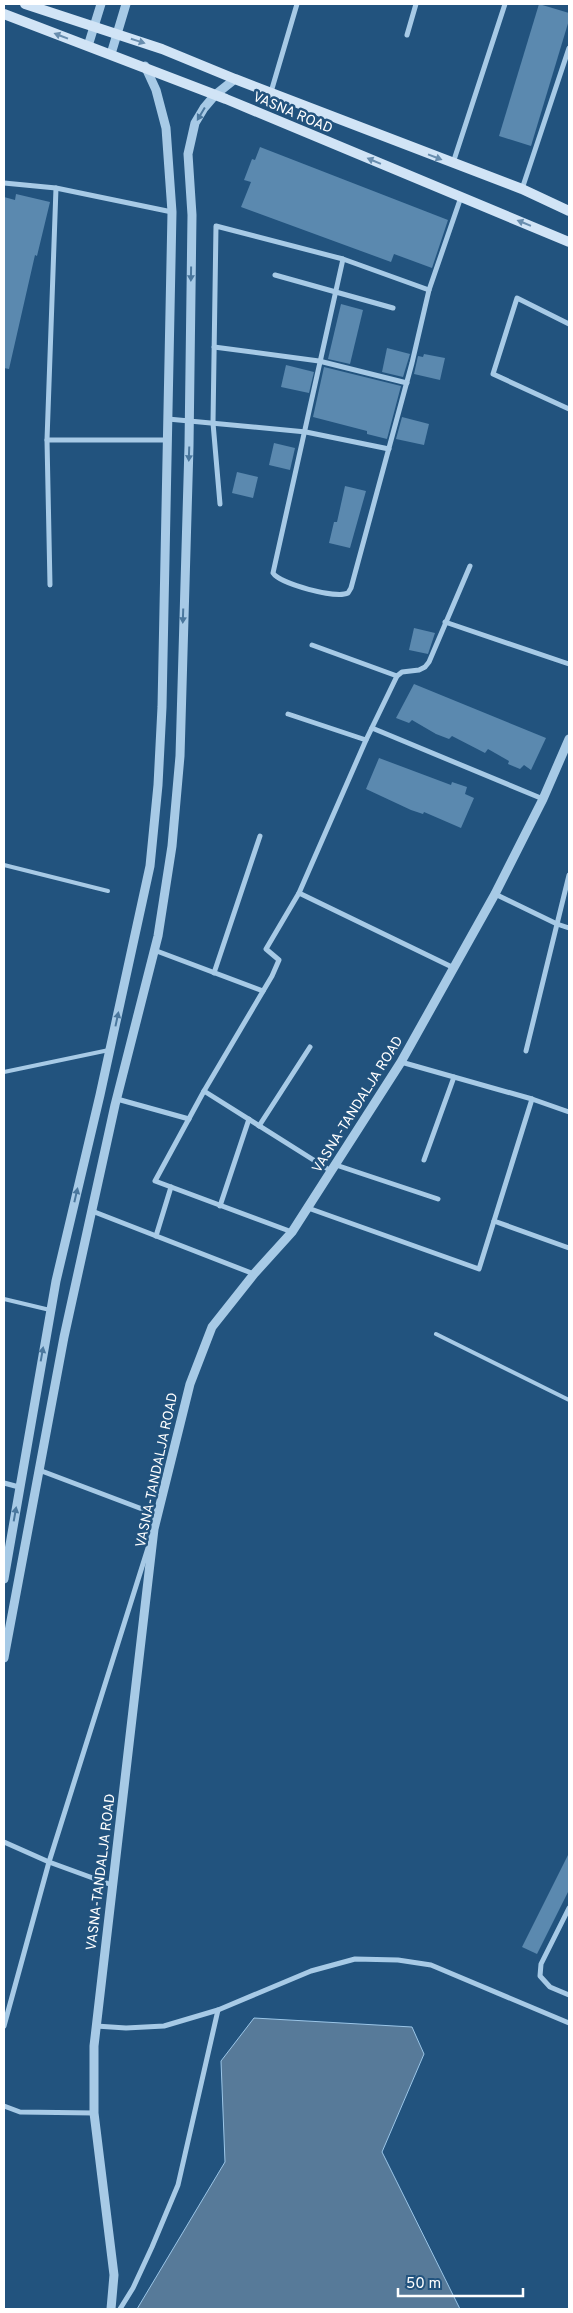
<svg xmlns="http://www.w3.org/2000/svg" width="573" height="2313" font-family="Overpass,sans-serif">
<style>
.water{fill:#577a99;stroke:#9bc6e8}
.building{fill:#5b89af}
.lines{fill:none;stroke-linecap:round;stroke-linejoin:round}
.service{stroke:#a7cae6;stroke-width:4}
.minor{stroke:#a7cae6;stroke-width:5}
.tertiary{stroke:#a7cae6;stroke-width:9}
.secondary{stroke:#d1e4f6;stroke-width:10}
.oneway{fill:#688dae}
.oneway2{fill:#4a779d}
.labels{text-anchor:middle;stroke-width:5;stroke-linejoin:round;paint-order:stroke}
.street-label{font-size:14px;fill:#fff;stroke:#22537e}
</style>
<rect width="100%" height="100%" fill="#22537e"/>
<path class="water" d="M 254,2018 L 412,2027 L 424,2054 L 382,2152 L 460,2309 L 137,2309 L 225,2162 L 221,2061 Z"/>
<g class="building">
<path d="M 539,4 L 569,13 L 569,20 L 531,146 L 499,136 Z"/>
<path d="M 260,147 L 448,220 L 432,268 L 394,254 L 391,262 L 241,207 L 251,182 L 244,180 L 252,159 L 255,160 Z"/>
<path d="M 16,194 L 50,202 L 37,256 L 35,255 L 9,369 L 4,368 L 4,197 L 15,200 Z"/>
<path d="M 341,304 L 363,310 L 350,364 L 328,359 Z"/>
<path d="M 387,348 L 410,354 L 403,377 L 382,372 Z"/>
<path d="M 424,354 L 445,358 L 440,380 L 414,374 L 418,356 L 423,357 Z"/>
<path d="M 286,365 L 314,372 L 309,393 L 281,387 Z"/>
<path d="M 324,367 L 401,386 L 387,439 L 367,434 L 367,431 L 313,417 Z"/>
<path d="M 402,417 L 429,424 L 424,445 L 396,439 Z"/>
<path d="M 274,443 L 295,448 L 290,470 L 269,465 Z"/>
<path d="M 237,472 L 258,477 L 253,498 L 232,493 Z"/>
<path d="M 345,486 L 366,491 L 350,548 L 329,543 L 334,522 L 337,522 Z"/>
<path d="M 414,628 L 435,633 L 428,654 L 409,650 Z"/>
<path d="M 414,684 L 546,738 L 531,770 L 524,765 L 520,769 L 508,764 L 509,761 L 488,749 L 485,753 L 452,736 L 449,739 L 436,734 L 412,720 L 409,723 L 396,718 Z"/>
<path d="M 379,758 L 451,785 L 452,782 L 467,787 L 465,794 L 474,798 L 461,828 L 424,812 L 423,814 L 411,810 L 366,789 Z"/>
<path d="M 569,1853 L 569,1890 L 537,1954 L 522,1947 Z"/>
</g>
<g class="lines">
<g class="service">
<path d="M 4,865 L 108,891"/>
<path d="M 4,1072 L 109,1050"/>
<path d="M 4,1299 L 50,1310"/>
<path d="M 436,1334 L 569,1400"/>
</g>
<g class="minor">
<path d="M 407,35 L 416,4"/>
<path d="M 271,92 L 297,4"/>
<path d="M 453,163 L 505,4"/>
<path d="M 4,183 L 56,188 L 172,212"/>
<path d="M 522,189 L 569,48"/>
<path d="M 343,259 C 320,364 297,469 273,573 C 280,584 336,599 348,593 L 351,588 L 412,363 L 429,290 L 461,197"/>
<path d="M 275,275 L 393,308"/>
<path d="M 569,324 L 517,298 L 493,374 L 569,409"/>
<path d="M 214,347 L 319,361 L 407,383"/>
<path d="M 168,419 L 306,432 L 389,449"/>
<path d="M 47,440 L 167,440"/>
<path d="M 220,504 L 213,423 L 216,226 L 343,259 L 429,290"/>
<path d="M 50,585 L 47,440 L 56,188"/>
<path d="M 445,622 L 569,664"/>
<path d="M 312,645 L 397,676"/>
<path d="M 288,714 L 366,740"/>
<path d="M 372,728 L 543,799"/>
<path d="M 299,893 L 454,968"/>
<path d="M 495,894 L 557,924 L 569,928"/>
<path d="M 154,950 L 263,991"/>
<path d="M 214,973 L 260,836"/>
<path d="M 526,1051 L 569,875"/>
<path d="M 401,1062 L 532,1099 L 569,1112"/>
<path d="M 204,1091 L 155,1181 L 292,1232"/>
<path d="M 117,1099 L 189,1119"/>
<path d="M 259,1126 L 310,1047"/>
<path d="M 424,1160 L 454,1077"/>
<path d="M 336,1165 L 438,1199"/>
<path d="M 331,1171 L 204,1091 L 272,976 L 279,960 L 266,949 L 299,893 L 366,740 L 397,676 L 402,672 L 419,670 L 425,667 L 429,662 L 470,566"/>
<path d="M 220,1206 L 249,1119"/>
<path d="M 308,1208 L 479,1269 L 532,1099"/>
<path d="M 92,1211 L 254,1274"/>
<path d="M 494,1221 L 569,1248"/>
<path d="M 156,1236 L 171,1187"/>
<path d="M 39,1470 L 158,1515"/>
<path d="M 4,1483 L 19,1487"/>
<path d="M 4,1842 L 49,1862 L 112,1885"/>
<path d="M 569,1908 L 541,1964 L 540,1976 L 550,1987 L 569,1995"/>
<path d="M 4,2026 L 49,1862 L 148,1548"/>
<path d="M 96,2026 L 126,2028 L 164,2026 L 218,2010 L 311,1971 L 355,1959 L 398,1960 L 431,1965 L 569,2023"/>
<path d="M 4,2106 L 20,2112 L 94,2113"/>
<path d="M 120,2309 L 133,2288 L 152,2247 L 178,2185 L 218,2010"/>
</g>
<g class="tertiary">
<path d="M 88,46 L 101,4"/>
<path d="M 111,54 L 126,4"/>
<path d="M 4,1579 L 56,1281 L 100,1095 L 150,866 L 158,785 L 162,707 L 172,212 L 166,128 L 156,90 L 145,66"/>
<path d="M 4,1658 L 64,1337 L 115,1105 L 158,936 L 172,846 L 180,756 L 189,446 L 192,215 L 188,154 L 195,123 L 204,108 L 215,95 L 235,79"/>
<path d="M 111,2309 L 114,2275 L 94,2113 L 94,2046 L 154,1529 L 190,1384 L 212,1327 L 254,1274 L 292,1232 L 401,1062 L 495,894 L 543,799 L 569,739"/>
</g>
<g class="secondary">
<path d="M 25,4 L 162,49 L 235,79 L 522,189 L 569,211"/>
<path d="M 4,14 L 226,99 L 569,242"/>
</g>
</g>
<defs><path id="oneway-solid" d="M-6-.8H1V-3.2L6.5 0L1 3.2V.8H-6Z" transform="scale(1.25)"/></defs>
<g class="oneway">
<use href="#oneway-solid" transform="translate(61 36) rotate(-159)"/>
<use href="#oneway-solid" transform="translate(138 41) rotate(18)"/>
<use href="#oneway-solid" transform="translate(435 157) rotate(21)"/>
<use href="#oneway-solid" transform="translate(374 161) rotate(-157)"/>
<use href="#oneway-solid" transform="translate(524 223) rotate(-158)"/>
</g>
<g class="oneway2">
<use href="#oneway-solid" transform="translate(201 114) rotate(121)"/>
<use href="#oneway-solid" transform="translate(191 274) rotate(91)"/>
<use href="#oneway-solid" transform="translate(189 454) rotate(92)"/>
<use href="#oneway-solid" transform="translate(183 616) rotate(92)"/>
<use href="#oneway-solid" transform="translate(117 1019) rotate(-78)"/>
<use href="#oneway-solid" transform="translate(76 1195) rotate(-77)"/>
<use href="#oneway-solid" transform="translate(42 1354) rotate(-80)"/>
<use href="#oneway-solid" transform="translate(15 1514) rotate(-80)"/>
</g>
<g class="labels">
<g class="street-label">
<text transform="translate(293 112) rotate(23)" y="5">VASNA ROAD</text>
<text transform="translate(357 1104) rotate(-58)" y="5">VASNA-TANDALJA ROAD</text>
<text transform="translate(156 1470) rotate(-78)" y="5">VASNA-TANDALJA ROAD</text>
<text transform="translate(100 1872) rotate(-83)" y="5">VASNA-TANDALJA ROAD</text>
</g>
</g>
<rect width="573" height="2313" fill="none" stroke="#ffffff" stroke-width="10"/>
<path d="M398 2288v8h125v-8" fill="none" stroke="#ffffff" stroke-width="2.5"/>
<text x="406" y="2288" font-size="15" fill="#ffffff" stroke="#22537e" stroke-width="4" paint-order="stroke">50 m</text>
</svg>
